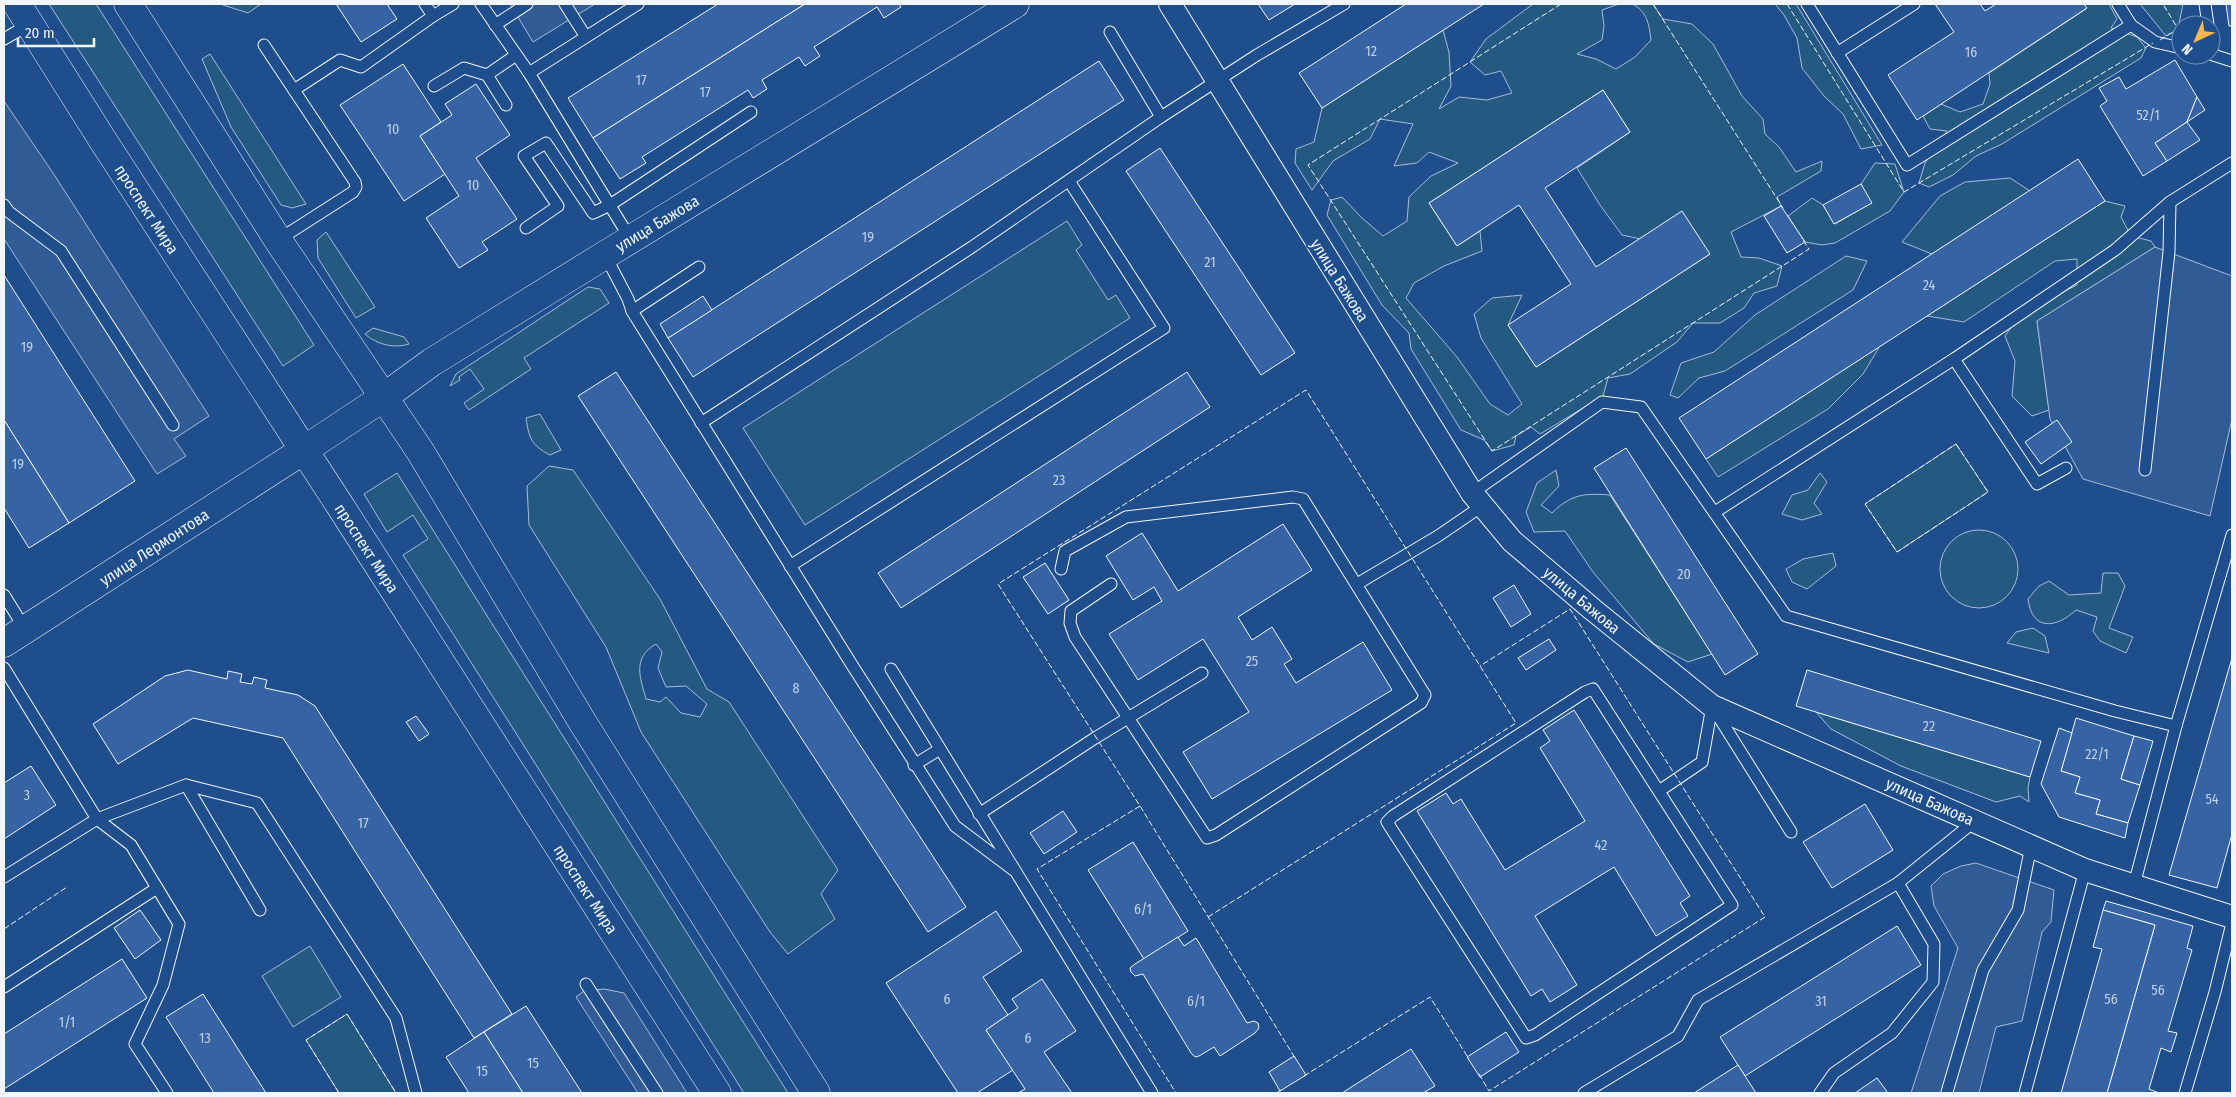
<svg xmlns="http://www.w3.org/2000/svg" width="2236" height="1097" font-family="'Fira Sans Condensed',sans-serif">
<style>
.green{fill:#245a82;stroke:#a8bbd7;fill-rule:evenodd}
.parking{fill:#305b95;stroke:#a8bbd7}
.building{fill:#3563a3;stroke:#f2f6ff}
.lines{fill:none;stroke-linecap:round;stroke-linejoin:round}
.service-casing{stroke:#f2f6ff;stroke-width:13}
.minor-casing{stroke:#f2f6ff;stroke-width:24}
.tertiary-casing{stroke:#f2f6ff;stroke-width:29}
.primary-casing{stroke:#f2f6ff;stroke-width:29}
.service{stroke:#1f4e8c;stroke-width:11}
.minor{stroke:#1f4e8c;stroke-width:22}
.tertiary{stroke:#1f4e8c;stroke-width:28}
.primary{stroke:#1f4e8c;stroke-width:28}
.fence{stroke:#f2f6ff;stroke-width:1;stroke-dasharray:6 2.5;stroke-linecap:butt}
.labels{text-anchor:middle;stroke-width:4;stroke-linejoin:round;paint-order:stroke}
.number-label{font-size:14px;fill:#c3d1e8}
.street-label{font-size:16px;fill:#f2f6ff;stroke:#1f4e8c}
</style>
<rect width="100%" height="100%" fill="#1f4e8c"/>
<g class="green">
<path d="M 49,4 L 96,4 L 314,345 L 283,366 Z"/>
<path d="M 220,4 L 261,4 L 248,13 Z"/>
<path d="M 1533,4 L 1619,4 L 1602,10 L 1604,26 L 1602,40 L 1577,54 L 1596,59 L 1616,69 L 1635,57 L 1651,40 C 1649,24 1647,11 1632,4 L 1653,4 L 1663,19 L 1692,24 L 1713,44 L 1742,96 L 1763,119 L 1765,134 L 1779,147 L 1796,172 L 1822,161 L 1821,171 L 1777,197 L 1781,206 L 1731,232 L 1741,257 L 1759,258 L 1782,266 L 1777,286 L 1754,293 L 1744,308 L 1720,323 L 1693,323 L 1677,342 L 1630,374 L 1608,378 L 1603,396 L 1540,434 L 1531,427 L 1516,436 L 1514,445 L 1492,451 L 1484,440 L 1461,430 L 1411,349 L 1409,333 L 1382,305 L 1327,215 L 1331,200 L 1342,197 L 1362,218 L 1383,236 L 1407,221 L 1409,197 L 1431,176 L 1458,163 L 1429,152 L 1417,163 L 1394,166 L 1413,124 L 1380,119 L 1370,139 L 1333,161 L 1312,190 L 1295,163 L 1296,149 L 1314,142 L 1322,108 L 1443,30 L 1449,52 L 1451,86 L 1439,109 L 1459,97 L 1487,100 L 1512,93 L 1501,71 L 1485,75 L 1470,62 L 1486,39 ZM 1603,90 L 1630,132 L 1577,168 L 1600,205 L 1622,235 L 1710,254 L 1536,367 L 1508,325 L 1522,295 L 1492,298 L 1474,314 L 1481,338 L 1522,404 L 1508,415 L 1490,404 L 1457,357 L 1406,298 L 1414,283 L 1444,266 L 1482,251 L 1480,231 L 1457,246 L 1429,203 Z"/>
<path d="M 1775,4 L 1796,4 L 1882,145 L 1861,149 L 1843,114 L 1824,96 L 1802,68 L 1797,38 L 1784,15 Z"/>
<path d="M 2084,4 L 2109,4 L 2117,19 L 2111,28 L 2137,37 L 2146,48 L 2141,58 L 2002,144 L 1976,156 L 1953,175 L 1929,187 L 1919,183 L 1925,163 L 1947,131 L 1930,129 L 1923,116 L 1941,104 L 1960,112 L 1983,104 L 1990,84 L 1989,73 L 2086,9 Z"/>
<path d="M 2140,4 L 2183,4 L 2178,29 L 2166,36 Z"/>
<path d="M 210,54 L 306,204 L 292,208 L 281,205 L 231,127 L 202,59 Z"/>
<path d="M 1875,163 L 1895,164 L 1904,192 L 1890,211 L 1835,243 L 1822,245 L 1805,242 L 1788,216 L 1812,198 L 1823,205 L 1835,224 L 1871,203 L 1861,184 Z"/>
<path d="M 2010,178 L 2030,191 L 1932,254 L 1902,242 L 1940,196 L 1965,182 Z"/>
<path d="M 2105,201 L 2125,206 L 2121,217 L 2131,236 L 2151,241 L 2155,247 L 2037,321 L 2049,410 L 2032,416 L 2012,396 L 2015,361 L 2005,336 L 2026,307 L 2057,295 L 2077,285 L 2077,259 L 2055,261 L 1964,322 L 1927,316 Z"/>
<path d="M 1067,221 L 1082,245 L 1076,250 L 1108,300 L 1116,295 L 1130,318 L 805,525 L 743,428 Z"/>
<path d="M 326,232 L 375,307 L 356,318 L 318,258 L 317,240 Z"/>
<path d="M 1846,256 L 1867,261 L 1853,290 L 1725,371 L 1699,378 L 1678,398 L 1670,395 L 1681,363 L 1714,352 L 1755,315 Z"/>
<path d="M 588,287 L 600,289 L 609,303 L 524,358 L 531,369 L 469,410 L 464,403 L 484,389 L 470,369 L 459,377 L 460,380 L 450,386 L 456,374 Z"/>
<path d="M 373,328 L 404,337 L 409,344 C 394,349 376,344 365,334 Z"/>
<path d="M 1880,346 L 1863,374 L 1828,409 L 1718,477 L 1706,459 Z"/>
<path d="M 540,414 L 561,450 L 550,455 C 531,445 529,438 526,418 Z"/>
<path d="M 1956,444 L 1988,492 L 1897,552 L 1865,504 Z"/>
<path d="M 549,466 L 573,470 L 660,599 L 707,689 L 729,702 L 838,870 L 821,894 L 835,919 L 788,954 L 770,932 L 641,732 L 606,647 L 529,525 L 527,486 ZM 656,644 L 662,652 L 658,668 L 666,687 L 686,686 L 707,704 L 700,717 L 681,713 L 666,697 L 660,702 L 646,699 C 640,677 632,658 656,644 Z"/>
<path d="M 1556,470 L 1559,486 L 1541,505 L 1552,513 C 1571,494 1585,493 1610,495 L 1712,654 L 1688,662 L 1654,644 L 1593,572 L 1565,531 L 1534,532 L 1526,512 L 1537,483 Z"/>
<path d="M 397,473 L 788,1093 L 744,1093 L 403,555 L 428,539 L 413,515 L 387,532 L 364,494 Z"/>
<path d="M 1820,473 L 1827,482 L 1814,503 L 1822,514 L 1802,520 L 1782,514 L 1792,495 L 1808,490 Z"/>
<circle cx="1979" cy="569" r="39"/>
<path d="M 1833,553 L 1836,566 L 1807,589 L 1792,582 L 1786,569 L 1803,559 Z"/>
<path d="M 2103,573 L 2118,573 L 2125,586 L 2109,628 L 2133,637 L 2126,653 L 2100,641 L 2093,631 L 2097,617 L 2076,610 C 2057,628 2032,632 2028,599 L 2039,586 L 2049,581 L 2069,595 L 2101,593 Z"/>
<path d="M 2033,628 L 2045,636 L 2049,653 L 2007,643 L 2016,632 Z"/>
<path d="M 1816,712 L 2030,777 L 2028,788 L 2029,802 L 2020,796 L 1996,802 L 1901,766 L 1831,729 Z"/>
<path d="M 310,946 L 341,997 L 293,1027 L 262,976 Z"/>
<path d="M 347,1014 L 396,1093 L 339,1093 L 306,1040 Z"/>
</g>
<g class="parking">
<path d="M 510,4 L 595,4 L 533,42 Z"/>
<path d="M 4,101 L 55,176 L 209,416 L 174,439 L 186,456 L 157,474 L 4,239 Z"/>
<path d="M 2155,247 L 2232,276 L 2232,419 L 2210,516 L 2083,479 L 2050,419 L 2037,321 Z"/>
<path d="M 1976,863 L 2054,890 L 2051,922 L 2042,932 L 2022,1021 L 1996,1027 L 1979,1093 L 1911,1093 L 1958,948 L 1934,906 L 1931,886 L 1943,874 L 1961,866 Z"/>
<path d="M 604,989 L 624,993 L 687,1093 L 638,1093 L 576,997 L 584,991 Z"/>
</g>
<g class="building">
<path d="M 336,4 L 387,4 L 397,19 L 361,42 Z"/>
<path d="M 718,4 L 805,4 L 593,138 L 568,98 Z"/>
<path d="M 805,4 L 899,4 L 901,7 L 884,18 L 877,7 L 814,47 L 820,56 L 805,66 L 799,57 L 762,80 L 767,89 L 753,98 L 748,90 L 642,157 L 646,163 L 620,179 L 593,138 Z"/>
<path d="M 1258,4 L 1295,4 L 1269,20 Z"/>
<path d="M 1406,4 L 1484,4 L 1322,108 L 1299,73 Z"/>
<path d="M 1935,4 L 1980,4 L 1985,11 L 1996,4 L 2084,4 L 2087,8 L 1917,120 L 1888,75 L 1954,32 Z"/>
<path d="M 2226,4 L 2232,4 L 2232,26 L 2229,26 Z"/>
<path d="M 2175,60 L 2197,97 L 2187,122 L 2155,143 L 2167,161 L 2143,176 L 2100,106 L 2107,101 L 2099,88 L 2119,77 L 2126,89 Z"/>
<path d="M 1099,61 L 1124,100 L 693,377 L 668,338 Z"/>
<path d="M 403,64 L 441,122 L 420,136 L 445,174 L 404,201 L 340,105 Z"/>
<path d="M 476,84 L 510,135 L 476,158 L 517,219 L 482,242 L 488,250 L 459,268 L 426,218 L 459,196 L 420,136 L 452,115 L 445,104 Z"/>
<path d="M 1603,90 L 1630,132 L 1545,188 L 1596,267 L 1682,211 L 1710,254 L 1536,367 L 1508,325 L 1571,284 L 1519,205 L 1457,246 L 1429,203 Z"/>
<path d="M 2197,97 L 2205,110 L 2187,122 Z"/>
<path d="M 2187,122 L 2200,140 L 2167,161 L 2155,143 Z"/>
<path d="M 1160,148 L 1295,353 L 1261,375 L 1126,171 Z"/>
<path d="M 2078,159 L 2105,201 L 1706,459 L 1679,418 Z"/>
<path d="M 1861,184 L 1872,203 L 1834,224 L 1823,205 Z"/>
<path d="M 1781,206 L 1805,242 L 1787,253 L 1764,216 Z"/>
<path d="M 4,275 L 135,481 L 69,523 L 4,420 Z"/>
<path d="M 703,296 L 712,310 L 668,338 L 660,324 Z"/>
<path d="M 616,372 L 966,907 L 928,932 L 578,396 Z"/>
<path d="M 1187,372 L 1210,407 L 901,608 L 878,573 Z"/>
<path d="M 4,420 L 69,523 L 29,548 L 4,508 Z"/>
<path d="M 2057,420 L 2072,442 L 2041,464 L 2025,442 Z"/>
<path d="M 1626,448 L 1758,654 L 1725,675 L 1594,468 Z"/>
<path d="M 1283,524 L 1312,570 L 1238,617 L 1252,640 L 1272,627 L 1292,659 L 1284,664 L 1296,683 L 1363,642 L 1392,690 L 1212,799 L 1183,752 L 1249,712 L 1203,639 L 1138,680 L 1109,634 L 1162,601 L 1154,587 L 1133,600 L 1106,556 L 1142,533 L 1178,591 Z"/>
<path d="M 1045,563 L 1069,600 L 1048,614 L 1023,577 Z"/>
<path d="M 1514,585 L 1531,614 L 1511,627 L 1493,598 Z"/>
<path d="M 1549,639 L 1556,650 L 1526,670 L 1518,658 Z"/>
<path d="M 2232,658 L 2232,834 L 2217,888 L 2169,875 Z"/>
<path d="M 188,670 L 227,679 L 228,671 L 242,674 L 240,682 L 252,684 L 254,677 L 267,680 L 265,688 L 298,695 L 315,706 L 512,1014 L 474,1038 L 283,738 L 193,718 L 118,764 L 93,724 L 165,676 Z"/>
<path d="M 1807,670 L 2041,741 L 2030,777 L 1796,706 Z"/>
<path d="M 1574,710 L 1690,896 L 1680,903 L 1688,916 L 1656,936 L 1614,867 L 1535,916 L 1577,985 L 1550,1002 L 1542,989 L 1531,996 L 1417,811 L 1446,793 L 1453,804 L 1461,799 L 1505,870 L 1585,821 L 1540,748 L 1550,741 L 1543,730 Z"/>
<path d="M 416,716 L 429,734 L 419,741 L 406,722 Z"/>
<path d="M 2076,718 L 2134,736 L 2121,779 L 2140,785 L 2128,823 L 2096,814 L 2100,800 L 2075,793 L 2080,777 L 2061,771 Z"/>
<path d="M 2059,728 L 2072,733 L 2061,771 L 2080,777 L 2075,793 L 2100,800 L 2096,814 L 2128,823 L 2125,838 L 2059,817 L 2041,784 Z"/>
<path d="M 2134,736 L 2153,741 L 2140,785 L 2121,779 Z"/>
<path d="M 31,766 L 56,805 L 4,839 L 4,783 Z"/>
<path d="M 1865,804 L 1893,850 L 1832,888 L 1803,842 Z"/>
<path d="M 1063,811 L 1077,832 L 1044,854 L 1030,833 Z"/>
<path d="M 1133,842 L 1188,931 L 1144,959 L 1088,870 Z"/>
<path d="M 2106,901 L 2193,926 L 2187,948 L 2192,950 L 2168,1031 L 2177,1033 L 2171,1052 L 2161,1048 L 2149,1089 L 2159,1093 L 2107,1093 L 2155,925 L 2103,910 Z"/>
<path d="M 140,910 L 161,940 L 135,959 L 114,928 Z"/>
<path d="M 2103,910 L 2155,925 L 2107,1093 L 2061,1093 L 2102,949 L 2093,947 Z"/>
<path d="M 996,911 L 1022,951 L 983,977 L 1008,1015 L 986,1030 L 1013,1070 L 977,1093 L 958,1093 L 886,983 Z"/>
<path d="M 1897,926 L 1921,965 L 1745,1076 L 1720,1037 Z"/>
<path d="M 1178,937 L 1184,946 L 1196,938 L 1247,1023 L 1254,1021 L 1258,1023 L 1259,1028 L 1255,1033 L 1220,1056 L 1214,1047 L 1199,1056 L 1195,1057 L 1191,1053 L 1143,974 L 1135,976 L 1131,972 L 1130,968 L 1135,964 Z"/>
<path d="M 122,959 L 147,998 L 4,1089 L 4,1034 Z"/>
<path d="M 1042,979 L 1076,1031 L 1044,1052 L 1072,1093 L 1018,1093 L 1025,1089 L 986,1030 L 1018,1008 L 1012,999 Z"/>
<path d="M 203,994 L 266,1093 L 214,1093 L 166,1017 Z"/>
<path d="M 526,1006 L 582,1093 L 523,1093 L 484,1032 Z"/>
<path d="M 484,1032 L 523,1093 L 469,1093 L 446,1057 Z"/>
<path d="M 1506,1032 L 1519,1052 L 1480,1077 L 1467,1057 Z"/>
<path d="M 1411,1049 L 1435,1086 L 1423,1093 L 1342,1093 Z"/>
<path d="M 1294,1056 L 1306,1075 L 1280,1091 L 1269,1072 Z"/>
<path d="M 1738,1065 L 1756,1093 L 1694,1093 Z"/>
<path d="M 1877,1078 L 1888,1093 L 1855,1093 Z"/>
</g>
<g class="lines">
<g class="service-casing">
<g id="service">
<path d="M 425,4 L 433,16 L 453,4"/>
<path d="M 481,4 L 529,73 L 631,240"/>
<path d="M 565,4 L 586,37"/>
<path d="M 1807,4 L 1907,165 L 2131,25"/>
<path d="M 2118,4 L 2131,25 L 2155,42 L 2181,48"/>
<path d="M 2205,4 L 2208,25"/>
<path d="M 495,25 L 527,4"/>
<path d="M 1110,32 L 1161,117"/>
<path d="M 4,39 L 30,24"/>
<path d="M 2211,42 L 2213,55 L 2232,61"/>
<path d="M 264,45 L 355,182 L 356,187 L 353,192 L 278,240"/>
<path d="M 1837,53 L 1914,4"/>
<path d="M 529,73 L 638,4"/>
<path d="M 487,75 L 516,55"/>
<path d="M 434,86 L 464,68 L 487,75 L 506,105"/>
<path d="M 294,90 L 340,60 L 361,67 L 433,16"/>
<path d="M 4,205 L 9,212 L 61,251 L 173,425"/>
<path d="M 526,228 L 558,206 L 524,156 L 546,143 L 593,213 L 610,205 L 751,112"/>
<path d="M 605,255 L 628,299 L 632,311 L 852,665 L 955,826 L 1015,871"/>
<path d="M 632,311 L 699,267"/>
<path d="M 1954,359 L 2037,484 L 2066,468"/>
<path d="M 701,423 L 972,247 L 1161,117 L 1257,55 L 1344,4"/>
<path d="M 2145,470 L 2169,252 L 2170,202 L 2232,163"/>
<path d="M 1472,493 L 1602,402 L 1641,407 L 1786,616 L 2115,711 L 2176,726"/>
<path d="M 1715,512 L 1954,359 L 2115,250 L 2170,202"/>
<path d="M 790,566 L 1164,328 L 1069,181"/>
<path d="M 1061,569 L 1065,551 L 1126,517 L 1293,497 L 1303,499 L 1425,695 L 1421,703 L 1216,835 L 1207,838 L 1075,637 L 1070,623 L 1071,611 L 1111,584"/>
<path d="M 1357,584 L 1438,536 L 1482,506"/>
<path d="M 4,595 L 25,629"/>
<path d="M 4,668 L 97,819 L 131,845 L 179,924 L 163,985 L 135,1044 L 167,1093"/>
<path d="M 891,669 L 1152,1093"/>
<path d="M 1593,689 L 1732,905 L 1535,1035 L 1526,1038 L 1387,822 L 1393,816 L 1585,692 Z"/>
<path d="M 1715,711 L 1791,832"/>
<path d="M 914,765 L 940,749"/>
<path d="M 186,785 L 260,910"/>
<path d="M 1659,791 L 1702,762 L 1712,706"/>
<path d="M 979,814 L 1095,738 L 1202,673"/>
<path d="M 4,877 L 97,819 L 186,785 L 257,803 L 396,1018 L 416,1093"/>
<path d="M 2134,885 L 2176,726 L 2232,535"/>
<path d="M 586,984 L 657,1093"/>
<path d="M 4,987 L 157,888"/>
<path d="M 1947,1092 L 1983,970 L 2018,910 L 2031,846"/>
<path d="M 1584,1093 L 1678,1036 L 1698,1000 L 1898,883 L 1975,821"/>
<path d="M 1820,1093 L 1834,1073 L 1892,1033 L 1933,982 L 1934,944 L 1898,883"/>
<path d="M 2025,1093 L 2085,870"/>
<path d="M 2185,1093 L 2215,992 L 2232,923"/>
</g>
</g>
<g class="minor-casing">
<path id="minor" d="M 1170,4 L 1472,493 L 1512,541 L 1592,609 L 1712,706 L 2085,870 L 2232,917"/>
</g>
<g class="tertiary-casing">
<g id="tertiary">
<path d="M 384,397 L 432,362 L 605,255 L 1015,4"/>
<path d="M 4,643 L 304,450"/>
</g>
</g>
<g class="primary-casing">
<g id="primary">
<path d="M 17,4 L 102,139 L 339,504 L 717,1093"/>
<path d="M 128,4 L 278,240 L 420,451 L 583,723 L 816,1093"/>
<path d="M 304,450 L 384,397"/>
</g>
</g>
<use href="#service" class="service"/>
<use href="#minor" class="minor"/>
<use href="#tertiary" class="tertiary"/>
<use href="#primary" class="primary"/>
<g class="fence">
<path d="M 1561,4 L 1308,165 L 1492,451 L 1809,249 L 1803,240"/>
<path d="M 1653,4 L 1783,208"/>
<path d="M 1787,4 L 1904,192 L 2153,43"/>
<path d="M 2160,40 L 2178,29 L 2163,4"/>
<path d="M 1956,444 L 1988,492 L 1897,552 L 1865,504 Z"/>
<path d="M 1140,806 L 1037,869 L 1176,1093"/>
<path d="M 1208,917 L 1516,723 L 1306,390 L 998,584 L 1140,806 L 1295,1058"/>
<path d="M 4,929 L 67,887"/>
<path d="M 1479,1074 L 1489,1091 L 1765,917 L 1570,609 L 1480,666"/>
<path d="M 1304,1076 L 1430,997 L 1469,1059"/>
<path d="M 339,1093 L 306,1040 L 347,1014 L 396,1093"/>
<path d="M 1276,1093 L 1283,1089"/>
</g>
</g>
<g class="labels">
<g class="number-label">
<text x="1371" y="56">12</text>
<text x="1971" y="57">16</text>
<text x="641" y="85">17</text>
<text x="705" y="97">17</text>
<text x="2148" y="120">52/1</text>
<text x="393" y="134">10</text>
<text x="473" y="190">10</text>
<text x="868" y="242">19</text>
<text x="1210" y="267">21</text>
<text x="1929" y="290">24</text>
<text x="27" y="352">19</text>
<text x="18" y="469">19</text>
<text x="1059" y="485">23</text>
<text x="1684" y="579">20</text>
<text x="1252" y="666">25</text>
<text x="796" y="693">8</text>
<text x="1929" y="731">22</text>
<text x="2097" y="759">22/1</text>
<text x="27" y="800">3</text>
<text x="2212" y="804">54</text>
<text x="363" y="828">17</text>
<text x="1601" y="850">42</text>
<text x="1143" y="914">6/1</text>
<text x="2158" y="995">56</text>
<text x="947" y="1004">6</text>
<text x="2111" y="1004">56</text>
<text x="1196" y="1006">6/1</text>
<text x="1821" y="1006">31</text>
<text x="67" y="1027">1/1</text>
<text x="205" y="1043">13</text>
<text x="1028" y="1043">6</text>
<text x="533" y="1068">15</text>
<text x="482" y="1076">15</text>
</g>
<g class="street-label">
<text transform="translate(147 209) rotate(57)" y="6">проспект Мира</text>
<text transform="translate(657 223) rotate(-31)" y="6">улица Бажова</text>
<text transform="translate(1340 280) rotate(58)" y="6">улица Бажова</text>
<text transform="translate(154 547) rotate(-33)" y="6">улица Лермонтова</text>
<text transform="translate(367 548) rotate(57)" y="6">проспект Мира</text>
<text transform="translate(1582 600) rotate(40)" y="6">улица Бажова</text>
<text transform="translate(1930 801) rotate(24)" y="6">улица Бажова</text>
<text transform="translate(586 889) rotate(57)" y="6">проспект Мира</text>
</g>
</g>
<rect width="2236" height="1097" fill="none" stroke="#f2f6ff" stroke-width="10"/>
<g transform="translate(2196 40) rotate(224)"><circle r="24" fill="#1f4e8c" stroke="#7391ba"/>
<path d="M0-4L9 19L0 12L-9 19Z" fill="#ffb74d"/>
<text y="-8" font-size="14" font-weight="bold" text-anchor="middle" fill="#f2f6ff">N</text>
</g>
<path d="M18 38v8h76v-8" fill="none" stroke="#f2f6ff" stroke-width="2.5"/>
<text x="25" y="38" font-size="15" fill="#f2f6ff" stroke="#1f4e8c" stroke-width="4" paint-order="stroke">20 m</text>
</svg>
